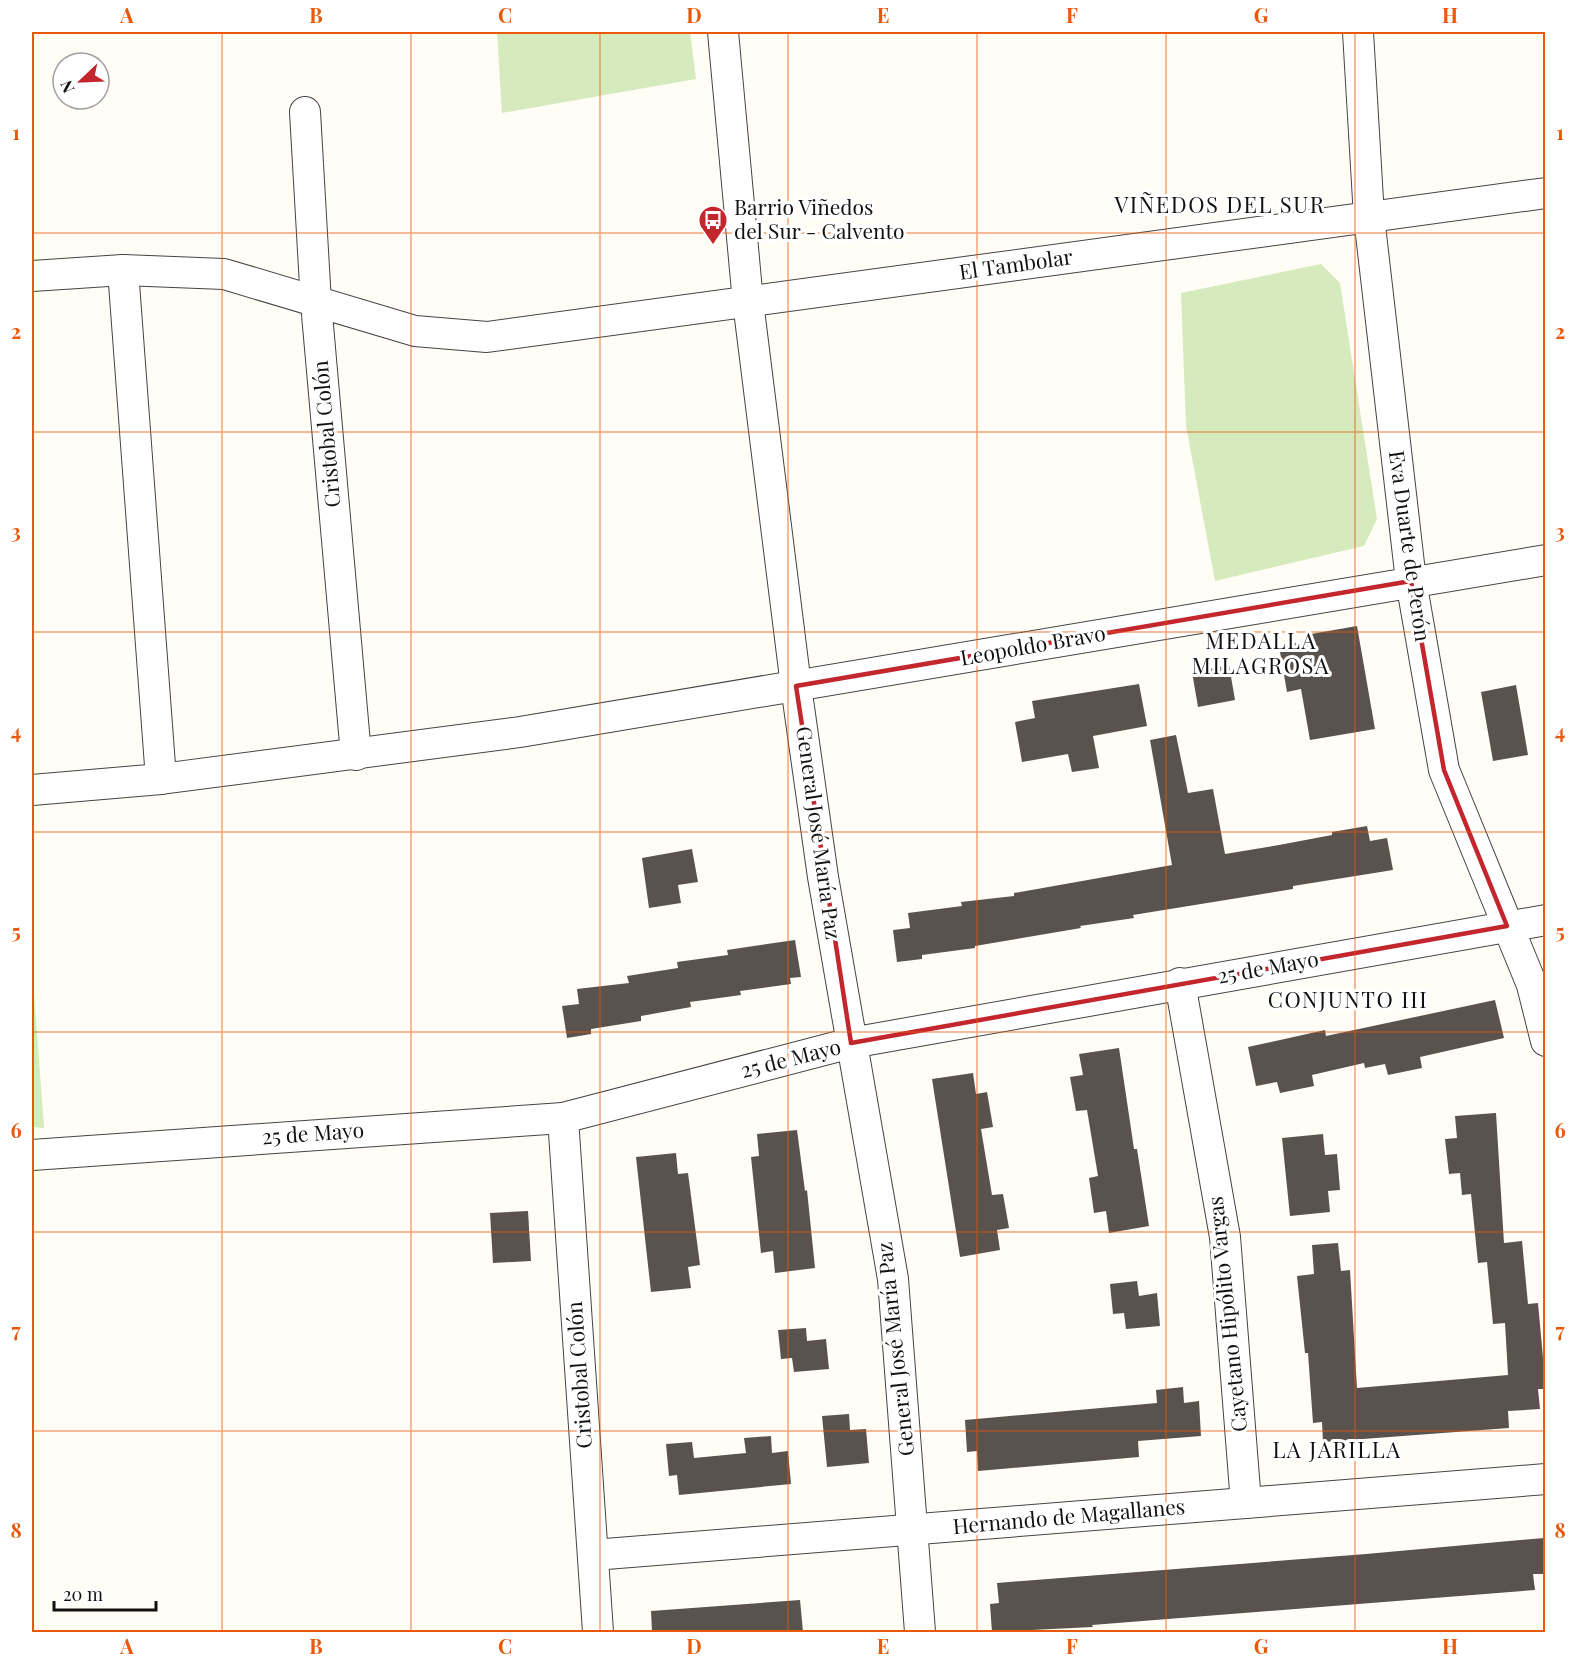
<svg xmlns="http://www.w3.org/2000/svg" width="1577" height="1664" font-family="'Playfair Display',serif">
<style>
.green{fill:#d5ebbd}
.building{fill:#5a524d}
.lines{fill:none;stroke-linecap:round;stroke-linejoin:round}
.minor-casing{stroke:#444;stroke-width:32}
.minor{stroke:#fff;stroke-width:30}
.marked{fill:none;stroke:#c4262e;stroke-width:4.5;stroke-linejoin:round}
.grid{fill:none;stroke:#e8590c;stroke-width:1.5;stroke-opacity:0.55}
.labels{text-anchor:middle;stroke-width:6;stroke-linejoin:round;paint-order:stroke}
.poi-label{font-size:21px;fill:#111;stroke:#fff;text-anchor:start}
.street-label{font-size:21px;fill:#111;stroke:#fff}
.neighbourhood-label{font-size:22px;letter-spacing:1.5px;fill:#111;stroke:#fff}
.neatline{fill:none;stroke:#e8590c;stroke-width:2}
.grid-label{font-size:20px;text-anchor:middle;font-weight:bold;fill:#e8590c}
</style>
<rect width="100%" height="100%" fill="#fffdf5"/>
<g class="green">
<path d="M 497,32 L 690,32 L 696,79 L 502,113 Z"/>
<path d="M 1321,264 L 1340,283 L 1377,519 L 1364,546 L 1215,581 L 1186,426 L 1181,293 Z"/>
<path d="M 32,964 L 44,1128 L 32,1127 Z"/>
</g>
<g class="building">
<path d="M 1357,626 L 1375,729 L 1310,740 L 1301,689 L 1287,692 L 1279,646 L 1311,640 L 1311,634 Z"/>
<path d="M 1229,665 L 1235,700 L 1198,707 L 1192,672 Z"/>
<path d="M 1139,684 L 1147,726 L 1093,736 L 1099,768 L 1072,772 L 1068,754 L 1022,762 L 1015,722 L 1035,718 L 1032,701 Z"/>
<path d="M 1516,685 L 1528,755 L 1493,761 L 1481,692 Z"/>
<path d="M 1176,735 L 1188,793 L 1213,789 L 1225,854 L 1279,845 L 1332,835 L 1332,832 L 1367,826 L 1370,841 L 1387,838 L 1393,870 L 1293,886 L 1293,889 L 1133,915 L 1134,918 L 1080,926 L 1081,928 L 975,946 L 975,948 L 922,955 L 922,959 L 897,962 L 893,930 L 910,928 L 908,913 L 962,906 L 961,902 L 1014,896 L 1014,893 L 1172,865 L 1150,740 Z"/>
<path d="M 692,849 L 698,882 L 678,885 L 681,903 L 649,908 L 642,858 Z"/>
<path d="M 795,940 L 801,977 L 790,978 L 791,984 L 740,991 L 741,995 L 690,1002 L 691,1007 L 641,1016 L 641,1021 L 591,1029 L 591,1034 L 567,1038 L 562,1006 L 579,1004 L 577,989 L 629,983 L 627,976 L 678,968 L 677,962 L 728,955 L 727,950 Z"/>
<path d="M 1495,1000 L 1504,1038 L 1420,1057 L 1422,1068 L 1388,1075 L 1385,1064 L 1365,1068 L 1364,1063 L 1312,1075 L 1314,1086 L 1280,1093 L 1277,1082 L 1256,1086 L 1248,1047 L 1325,1030 L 1326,1036 Z"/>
<path d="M 1119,1048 L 1134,1149 L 1137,1149 L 1149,1226 L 1109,1233 L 1106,1211 L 1094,1213 L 1089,1178 L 1098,1176 L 1087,1110 L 1076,1111 L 1070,1077 L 1083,1075 L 1079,1054 Z"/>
<path d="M 973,1073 L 976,1094 L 987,1092 L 993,1127 L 981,1129 L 992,1195 L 1003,1194 L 1009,1228 L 997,1230 L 1000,1250 L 960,1257 L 932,1079 Z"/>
<path d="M 1496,1113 L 1504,1243 L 1522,1241 L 1528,1304 L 1538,1303 L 1543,1358 L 1545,1358 L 1545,1389 L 1538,1389 L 1540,1409 L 1508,1411 L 1509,1428 L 1323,1442 L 1322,1422 L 1313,1423 L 1308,1353 L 1305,1353 L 1297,1276 L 1314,1274 L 1312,1245 L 1338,1243 L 1341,1271 L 1350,1270 L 1357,1388 L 1508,1375 L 1505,1323 L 1493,1324 L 1487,1262 L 1478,1263 L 1471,1194 L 1462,1195 L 1460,1173 L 1449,1174 L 1445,1139 L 1457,1138 L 1455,1116 Z"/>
<path d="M 797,1130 L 805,1191 L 807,1190 L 815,1268 L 775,1273 L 773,1251 L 761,1253 L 751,1157 L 759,1156 L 757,1134 Z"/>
<path d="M 1323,1134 L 1325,1155 L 1337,1154 L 1340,1190 L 1328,1191 L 1330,1212 L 1290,1216 L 1282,1138 Z"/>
<path d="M 676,1153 L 678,1174 L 688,1173 L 700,1265 L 688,1267 L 691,1288 L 651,1292 L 636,1157 Z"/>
<path d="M 528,1211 L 531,1261 L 493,1263 L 490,1213 Z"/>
<path d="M 1137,1281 L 1139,1296 L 1157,1293 L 1160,1326 L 1126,1329 L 1124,1313 L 1113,1314 L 1110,1284 Z"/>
<path d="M 806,1328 L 807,1341 L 826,1339 L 829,1369 L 794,1372 L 792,1358 L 781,1359 L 778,1330 Z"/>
<path d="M 1183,1387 L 1184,1403 L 1199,1401 L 1201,1436 L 1138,1441 L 1139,1457 L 978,1471 L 977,1451 L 967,1452 L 965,1420 L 1157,1403 L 1156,1390 Z"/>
<path d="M 849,1414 L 850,1430 L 866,1429 L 869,1463 L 827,1467 L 822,1416 Z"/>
<path d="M 771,1436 L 772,1453 L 788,1451 L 791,1484 L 679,1495 L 677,1475 L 669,1476 L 666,1444 L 692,1442 L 694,1458 L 746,1453 L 744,1438 Z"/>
<path d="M 1544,1538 L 1545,1574 L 1533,1574 L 1535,1590 L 1092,1625 L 1093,1627 L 992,1632 L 990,1604 L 999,1603 L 997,1583 L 1366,1554 Z"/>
<path d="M 800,1600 L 803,1632 L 652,1632 L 651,1611 Z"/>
</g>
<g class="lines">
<g class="minor-casing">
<g id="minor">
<path d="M 723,32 L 748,302 L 796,686 L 823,877 L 893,1279 L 920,1632"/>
<path d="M 1358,32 L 1369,217 L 1411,581 L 1444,770 L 1532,985 L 1546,1041"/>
<path d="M 305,112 L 316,303 L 356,755"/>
<path d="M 123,270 L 161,779"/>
<path d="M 32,276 L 123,270 L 224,274 L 415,331 L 487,337 L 1546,193"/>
<path d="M 32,790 L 161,779 L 520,732 L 1546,560"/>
<path d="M 1180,983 L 1225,1237 L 1246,1503"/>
<path d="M 563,1118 L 598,1632"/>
<path d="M 32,1155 L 563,1118 L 851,1043 L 1546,920"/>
<path d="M 593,1555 L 1546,1479"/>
</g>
</g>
<use href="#minor" class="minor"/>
</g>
<path class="marked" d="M 1411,581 L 1444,770 L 1507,926 L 851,1043 L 796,686 Z"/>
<path class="grid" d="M 222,32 L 222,1632M 411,32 L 411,1632M 600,32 L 600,1632M 788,32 L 788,1632M 977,32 L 977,1632M 1166,32 L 1166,1632M 1355,32 L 1355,1632M 32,233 L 1546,233M 32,432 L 1546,432M 32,632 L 1546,632M 32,832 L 1546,832M 32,1032 L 1546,1032M 32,1232 L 1546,1232M 32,1431 L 1546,1431"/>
<defs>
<g id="bus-pin" transform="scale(1.5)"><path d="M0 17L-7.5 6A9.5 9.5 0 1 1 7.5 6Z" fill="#c4262e" stroke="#fff"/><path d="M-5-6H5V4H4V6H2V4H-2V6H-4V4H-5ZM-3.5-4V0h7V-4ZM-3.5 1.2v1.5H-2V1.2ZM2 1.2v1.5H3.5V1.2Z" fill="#fff"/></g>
</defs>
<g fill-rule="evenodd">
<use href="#bus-pin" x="713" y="220"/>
</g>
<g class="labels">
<g class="poi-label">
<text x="734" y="215">Barrio Viñedos<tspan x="734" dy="24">del Sur - Calvento</tspan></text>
</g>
<g class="street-label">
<text transform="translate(1016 265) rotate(-8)" y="7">El Tambolar</text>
<text transform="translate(327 434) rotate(-95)" y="7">Cristobal Colón</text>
<text transform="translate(1409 546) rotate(82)" y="7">Eva Duarte de Perón</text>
<text transform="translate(1033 646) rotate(-10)" y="7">Leopoldo Bravo</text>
<text transform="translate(818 833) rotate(82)" y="7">General José María Paz</text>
<text transform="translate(1268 968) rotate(-10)" y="7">25 de Mayo</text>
<text transform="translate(791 1059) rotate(-14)" y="7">25 de Mayo</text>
<text transform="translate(313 1134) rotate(-4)" y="7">25 de Mayo</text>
<text transform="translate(1228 1314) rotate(-96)" y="7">Cayetano Hipólito Vargas</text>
<text transform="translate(896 1349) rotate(-96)" y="7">General José María Paz</text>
<text transform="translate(580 1375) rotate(-94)" y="7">Cristobal Colón</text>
<text transform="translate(1069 1517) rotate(-5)" y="7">Hernando de Magallanes</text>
</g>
<g class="neighbourhood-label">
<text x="1220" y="213">VIÑEDOS DEL SUR</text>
<text x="1261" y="649">MEDALLA<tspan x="1261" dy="25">MILAGROSA</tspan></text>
<text x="1348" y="1008">CONJUNTO III</text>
<text x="1337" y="1458">LA JARILLA</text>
</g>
</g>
<rect width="1577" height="1664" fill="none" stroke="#ffffff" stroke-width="66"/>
<g transform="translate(81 81) rotate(247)"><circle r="28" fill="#ffffff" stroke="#a0a0a0" stroke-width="1.5"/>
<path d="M0-4.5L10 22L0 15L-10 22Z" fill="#c4262e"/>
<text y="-9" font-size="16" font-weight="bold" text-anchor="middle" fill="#111111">N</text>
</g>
<path d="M54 1601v9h102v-9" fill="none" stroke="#111111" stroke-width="3"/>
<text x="63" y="1601" font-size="18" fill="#111111" stroke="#ffffff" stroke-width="4.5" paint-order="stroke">20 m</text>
<rect x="33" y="33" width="1511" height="1598" class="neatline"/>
<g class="grid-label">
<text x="127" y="23">A</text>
<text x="316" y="23">B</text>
<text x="505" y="23">C</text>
<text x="694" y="23">D</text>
<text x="883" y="23">E</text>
<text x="1072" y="23">F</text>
<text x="1261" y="23">G</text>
<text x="1450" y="23">H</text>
<text x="16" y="140">1</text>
<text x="1560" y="140">1</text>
<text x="16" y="339">2</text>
<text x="1560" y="339">2</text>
<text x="16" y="539">3</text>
<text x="1560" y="539">3</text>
<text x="16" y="739">4</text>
<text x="1560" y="739">4</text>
<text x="16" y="939">5</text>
<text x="1560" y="939">5</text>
<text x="16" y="1138">6</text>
<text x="1560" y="1138">6</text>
<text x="16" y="1338">7</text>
<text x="1560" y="1338">7</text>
<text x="16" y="1538">8</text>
<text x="1560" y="1538">8</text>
<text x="127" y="1654">A</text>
<text x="316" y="1654">B</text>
<text x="505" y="1654">C</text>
<text x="694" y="1654">D</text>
<text x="883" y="1654">E</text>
<text x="1072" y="1654">F</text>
<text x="1261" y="1654">G</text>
<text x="1450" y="1654">H</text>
</g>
</svg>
